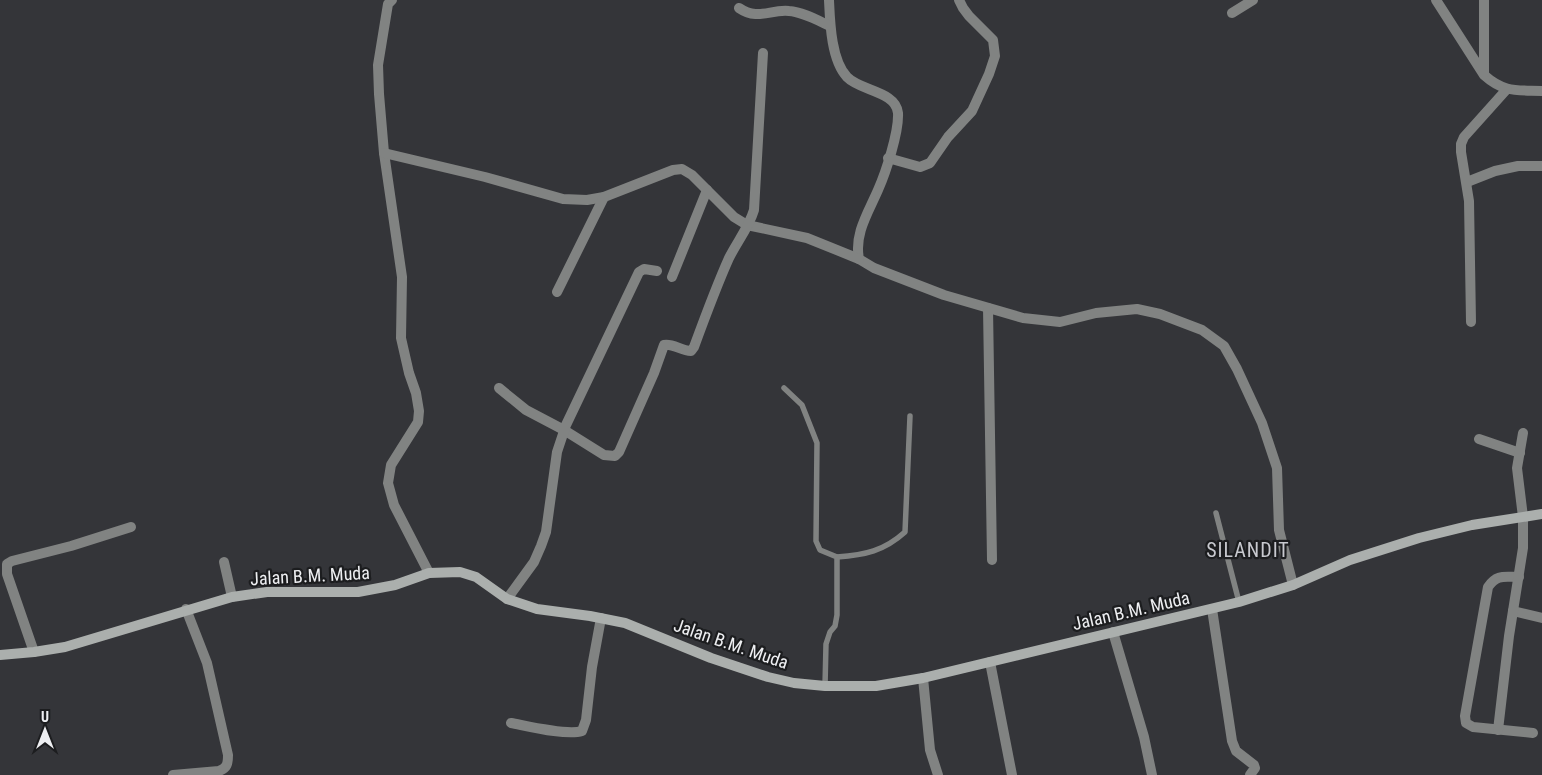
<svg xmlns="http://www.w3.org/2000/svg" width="1542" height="775" font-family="'Roboto Condensed',sans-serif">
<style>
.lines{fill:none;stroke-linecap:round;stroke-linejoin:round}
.lane{stroke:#818382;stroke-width:5.5}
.street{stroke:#818382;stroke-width:10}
.secondary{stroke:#abafad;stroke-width:10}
.labels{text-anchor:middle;stroke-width:4.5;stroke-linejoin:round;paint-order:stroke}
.street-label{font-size:18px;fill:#eeeff2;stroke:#1c1d1f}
.quarter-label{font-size:20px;letter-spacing:1px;fill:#c8c9cf;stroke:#1c1d1f}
</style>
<rect width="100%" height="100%" fill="#343539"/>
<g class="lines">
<g class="lane">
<path d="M 784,388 L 802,405 L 817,443 L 816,541 L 820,550 L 837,557 L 837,615 L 835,626 L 830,632 L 826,644 L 825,686"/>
<path d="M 1216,513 L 1239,602"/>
<path d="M 837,557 C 865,555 884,551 905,532 L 910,416"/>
</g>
<g class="street">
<path d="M 392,0 L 388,4 L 378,65 L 379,94 L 384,153 L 402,277 L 401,338 L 409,373 L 416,393 L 419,411 L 418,422 L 391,465 L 388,483 L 394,505 L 429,573"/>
<path d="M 829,0 C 830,22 831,60 847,77 C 860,91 896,91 898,113 C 899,132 886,172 878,190 C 868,213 854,234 859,259 L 874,268 L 944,295 L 1023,318 L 1060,322 L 1096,313 L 1137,309 L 1160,314 L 1202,330 L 1224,346 L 1237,369 L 1262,423 L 1277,468 L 1279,530 L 1293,585"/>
<path d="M 1436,0 L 1484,75 C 1504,93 1517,90 1542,91"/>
<path d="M 1484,0 L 1484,74"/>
<path d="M 739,8 C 758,21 770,9 789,11 C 803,12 817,20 830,26"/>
<path d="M 1232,13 L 1253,0"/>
<path d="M 384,153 L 485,177 L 563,199 L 587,200 L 604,197 L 673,170 L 682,169 L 692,175 L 734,217 L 747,225 L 807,238 L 859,259"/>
<path d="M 888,158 L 920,167 L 930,163 L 948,137 L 972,111 L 989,74 L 995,56 L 993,40 L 969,16 L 963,8 L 959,0"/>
<path d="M 1467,182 L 1495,171 L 1518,166 L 1542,166"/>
<path d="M 672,277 L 707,190"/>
<path d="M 557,292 L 604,197"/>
<path d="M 988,308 L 992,560"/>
<path d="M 1471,322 L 1469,201 L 1461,152 L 1461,144 L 1464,137 L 1507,89"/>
<path d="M 499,388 L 526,410 L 564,430 L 604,455 L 615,456 L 619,452 L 654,373 L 664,345 C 673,343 681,351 691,351 L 694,347 C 705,317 716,287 729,258 C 737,242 749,227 754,210 L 763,53"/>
<path d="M 1479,439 L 1520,453"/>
<path d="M 224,562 L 232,597"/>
<path d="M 1519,577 C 1504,577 1497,574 1488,587 L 1465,716 L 1466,723 L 1473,727 L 1533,733"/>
<path d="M 507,599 L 534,562 L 541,546 L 546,532 L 557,452 L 566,425 L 639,272 L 644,269 L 657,271"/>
<path d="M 1212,609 L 1232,741 L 1236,751 L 1254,765 L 1255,768 L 1250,775"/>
<path d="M 1513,611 L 1542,618"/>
<path d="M 1113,632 L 1144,737 L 1152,775"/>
<path d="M 34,652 L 7,574 L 7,564 L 12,561 L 71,546 L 131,527"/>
<path d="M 990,662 L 1012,775"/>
<path d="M 923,678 L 930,750 L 938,775"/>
<path d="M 511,723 C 527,726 567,736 582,731 L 586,720 L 592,667 L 601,618"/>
<path d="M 1498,730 L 1509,636 L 1523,548 L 1523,517 L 1517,468 L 1523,433"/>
<path d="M 173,775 L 219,771 C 227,768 228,764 228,755 L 207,663 L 186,609"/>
</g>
<path class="secondary" d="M 0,655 L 34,652 L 65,647 L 232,597 L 267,592 L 358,592 L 395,585 L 429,573 L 460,572 L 476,577 L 507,599 L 537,609 L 590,616 L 625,623 L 711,658 L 768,677 L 794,683 L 825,686 L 876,686 L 923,678 L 1239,602 L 1293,585 L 1350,560 L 1419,538 L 1472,525 L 1542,514"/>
</g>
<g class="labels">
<g class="street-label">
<text transform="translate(310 576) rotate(-3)" y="6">Jalan B.M. Muda</text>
<text transform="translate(1131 611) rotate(-13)" y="6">Jalan B.M. Muda</text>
<text transform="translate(731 644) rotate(19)" y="6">Jalan B.M. Muda</text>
</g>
<g class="quarter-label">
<text x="1248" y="557">SILANDIT</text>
</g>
</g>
<g transform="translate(45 730)" stroke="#1c1d1f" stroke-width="4" paint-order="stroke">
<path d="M0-4L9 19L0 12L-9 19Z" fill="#eeeff2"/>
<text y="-8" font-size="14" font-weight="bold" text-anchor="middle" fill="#eeeff2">U</text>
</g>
</svg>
